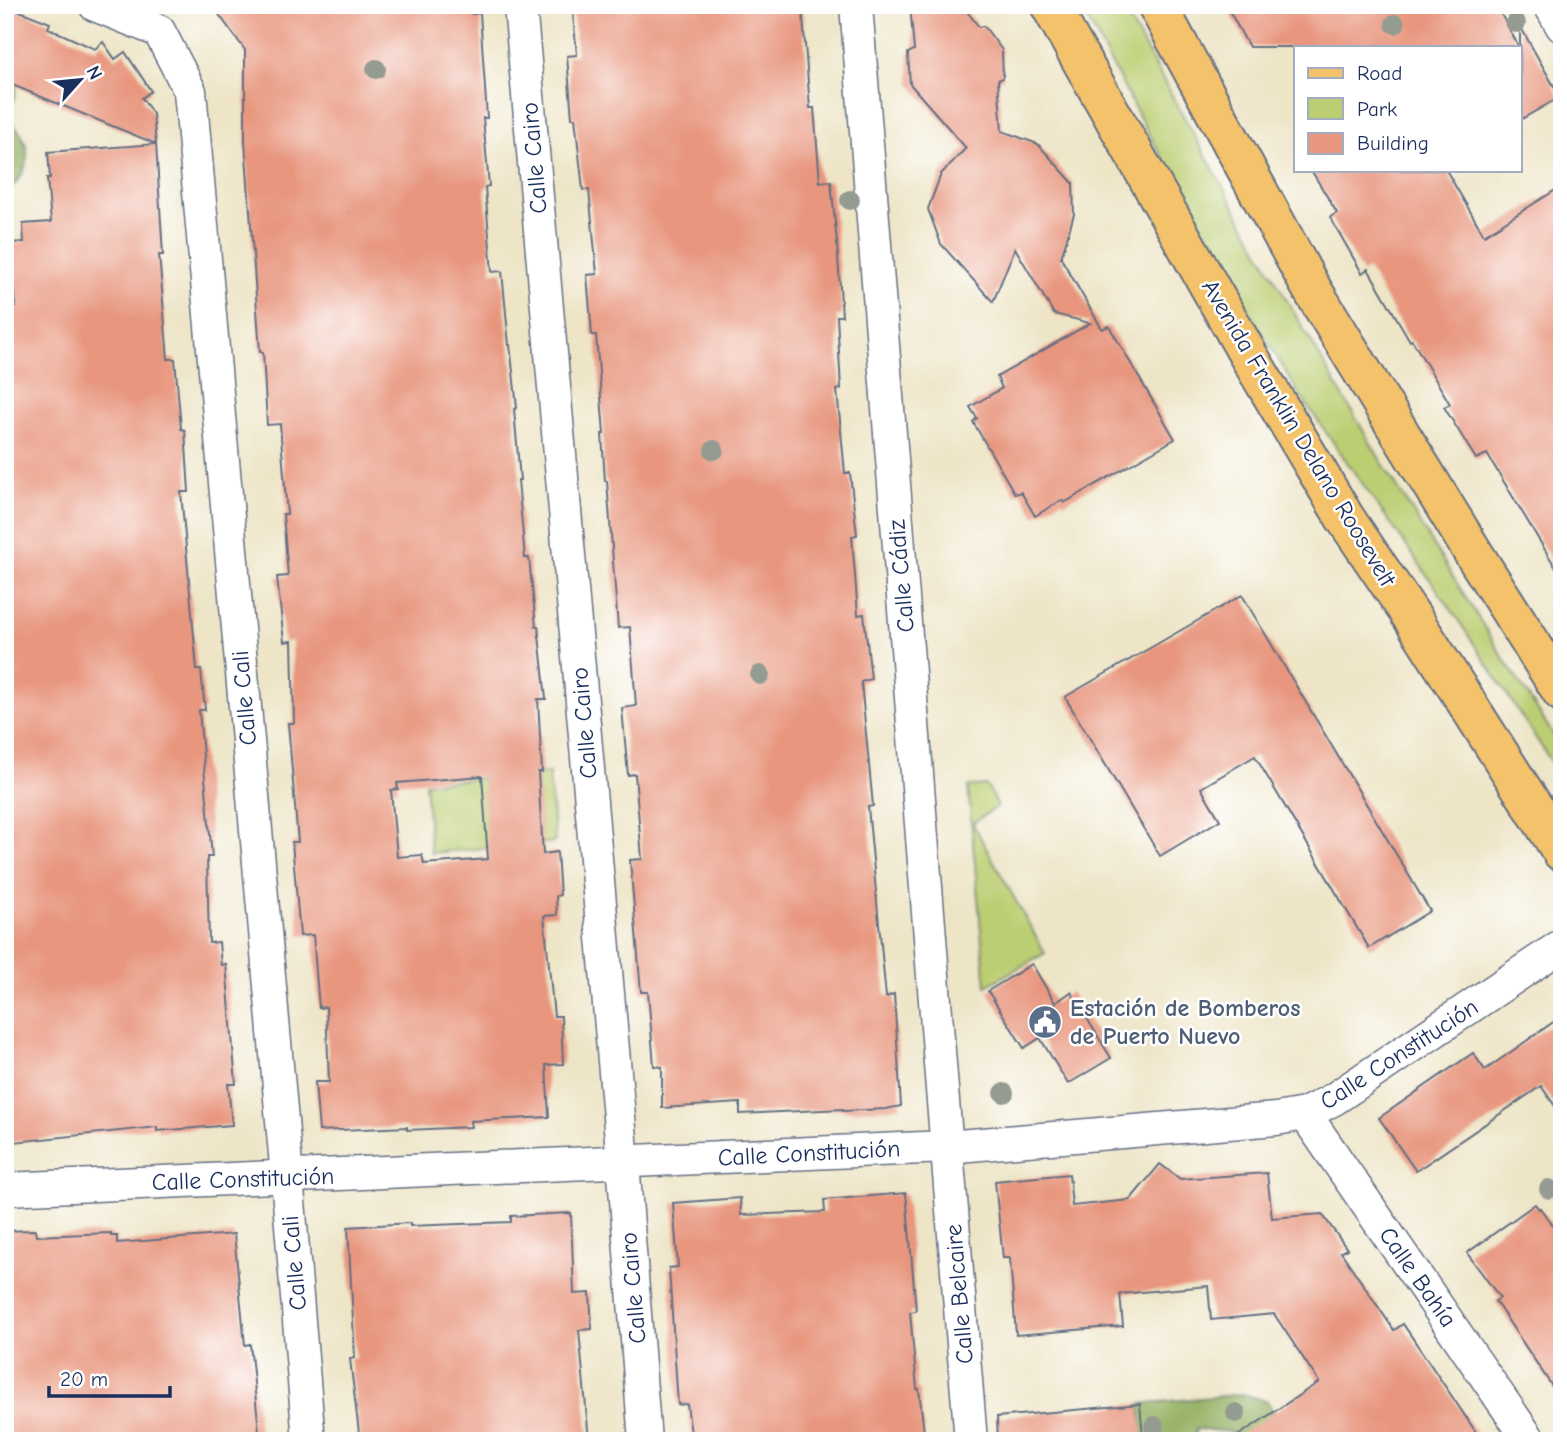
<svg xmlns="http://www.w3.org/2000/svg" width="1567" height="1446" font-family="'Comic Neue',sans-serif">
<style>
.green{fill:#bbce71;stroke:#6b7e68;stroke-width:2}
.forest{fill:#94b163;stroke:#587060;stroke-width:2}
.building{fill:#e8967e;fill-rule:evenodd}
.lines{fill:none;stroke-linecap:round;stroke-linejoin:round}
.street-casing{stroke:#656f83;stroke-width:35}
.primary-casing{stroke:#656f83;stroke-width:42}
.street{stroke:#fff;stroke-width:32}
.primary{stroke:#f4c26a;stroke-width:38}
.tree{fill:#949b91}
.labels{text-anchor:middle;stroke-width:5;stroke-linejoin:round;paint-order:stroke}
.street-label{font-size:24px;fill:#1b2f5e;stroke:#fff}
.service-label{font-size:24px;font-weight:bold;fill:#4e5e75;stroke:#fff;text-anchor:start}
</style>
<rect width="100%" height="100%" fill="#fff"/>
<filter id="ink" filterUnits="userSpaceOnUse"><feTurbulence type="fractalNoise" baseFrequency=".0143" numOctaves="2"/><feDisplacementMap in="SourceGraphic" scale="14" xChannelSelector="R" yChannelSelector="G"/><feConvolveMatrix kernelMatrix="1 2 1 2 8 2 1 2 1" color-interpolation-filters="sRGB"/></filter>
<filter id="wash" filterUnits="userSpaceOnUse"><feTurbulence type="fractalNoise" baseFrequency=".00686" numOctaves="4" result="noise"/><feDisplacementMap in="SourceGraphic" scale="28" xChannelSelector="R" yChannelSelector="G"/><feGaussianBlur stdDeviation="1.57" result="paint"/><feColorMatrix in="noise" values="0 0 0 0 0 0 0 0 0 0 0 0 0 0 0 0 0 1.4 0 .05"/><feComposite in="paint" operator="in"/></filter>
<g filter="url(#wash)">
<rect width="100%" height="100%" fill="#eee5c7"/>
<g class="green">
<path d="M 1080,5 L 1121,5 L 1289,304 L 1381,461 L 1499,651 L 1562,748 L 1562,778 L 1451,609 L 1299,394 L 1250,312 L 1144,125 Z"/>
<path d="M 549,773 L 555,842 L 431,853 L 425,783 Z"/>
<path d="M 984,785 L 987,786 L 997,804 L 997,807 L 974,822 L 974,826 L 1045,953 L 986,986 L 968,787 Z"/>
</g>
<g class="forest">
<path d="M 5,82 L 16,86 C 16,88 16,94 15,97 C 13,102 9,106 9,112 C 9,123 17,127 22,135 C 33,157 25,179 5,192 Z"/>
<path d="M 1243,1394 L 1267,1401 L 1274,1412 L 1238,1441 L 1231,1432 L 1196,1429 L 1194,1441 L 1110,1441 L 1143,1437 L 1140,1404 Z"/>
</g>
<g id="blocks">
<g class="building">
<path d="M 5,5 L 50,23 L 48,28 L 95,49 L 103,42 L 115,59 L 125,52 L 151,91 L 142,98 L 153,114 L 156,144 L 5,82 Z"/>
<path d="M 212,5 L 472,5 L 472,14 L 480,13 L 487,118 L 483,118 L 489,186 L 485,187 L 492,272 L 502,271 L 509,345 L 510,345 L 517,408 L 514,409 L 520,480 L 518,480 L 525,558 L 529,558 L 536,626 L 538,626 L 546,699 L 538,699 L 542,772 L 538,772 L 543,854 L 557,852 L 560,895 L 556,896 L 557,915 L 544,916 L 554,1016 L 561,1016 L 563,1064 L 546,1065 L 549,1117 L 470,1121 L 471,1127 L 407,1130 L 407,1127 L 319,1131 L 315,1082 L 329,1082 L 326,1007 L 319,1008 L 313,935 L 300,936 L 292,842 L 298,842 L 288,723 L 294,723 L 292,641 L 284,642 L 277,577 L 288,576 L 283,514 L 287,514 L 280,424 L 267,425 L 263,352 L 260,352 L 245,141 L 245,50 ZM 482,776 L 488,859 L 424,864 L 422,855 L 397,857 L 391,790 L 398,789 L 397,783 Z"/>
<path d="M 572,5 L 802,5 L 810,108 L 814,108 L 820,182 L 831,181 L 837,243 L 842,316 L 837,316 L 841,389 L 837,390 L 845,473 L 850,473 L 857,535 L 852,536 L 858,615 L 864,614 L 871,679 L 861,682 L 873,806 L 868,807 L 886,997 L 894,994 L 901,1106 L 886,1109 L 843,1111 L 843,1109 L 740,1114 L 740,1103 L 662,1108 L 662,1067 L 654,1066 L 648,992 L 641,992 L 630,860 L 642,859 L 635,774 L 628,775 L 622,708 L 636,706 L 630,627 L 618,628 L 607,481 L 605,481 L 602,434 L 604,434 L 596,335 L 592,335 L 587,275 L 597,274 L 589,190 L 583,190 L 575,118 L 572,118 L 567,56 L 577,55 Z"/>
<path d="M 910,5 L 962,5 L 979,27 L 984,26 L 1002,50 L 1003,78 L 998,80 L 1002,131 L 1038,144 L 1073,183 L 1074,214 L 1061,258 L 1102,329 L 1109,326 L 1175,439 L 1064,503 L 1062,500 L 1035,516 L 1021,492 L 1015,494 L 973,422 L 977,418 L 970,407 L 1002,388 L 997,377 L 1090,323 L 1054,314 L 1015,248 L 993,302 L 941,244 L 928,209 L 941,174 L 966,148 L 910,84 L 908,53 L 914,50 Z"/>
<path d="M 1226,5 L 1496,5 L 1519,47 L 1249,47 Z"/>
<path d="M 1520,26 L 1560,97 L 1520,120 Z"/>
<path d="M 156,144 L 163,255 L 159,255 L 168,359 L 175,359 L 181,429 L 185,430 L 189,492 L 181,492 L 197,670 L 201,670 L 205,710 L 199,710 L 212,857 L 207,857 L 209,943 L 219,942 L 221,965 L 226,964 L 236,1084 L 228,1084 L 232,1125 L 157,1131 L 157,1127 L 5,1143 L 5,307 L 15,307 L 9,243 L 24,242 L 23,224 L 51,222 L 47,178 L 50,178 L 48,152 Z"/>
<path d="M 1311,170 L 1446,170 L 1484,235 L 1562,186 L 1562,578 L 1487,454 L 1476,459 L 1444,407 L 1450,404 L 1412,340 L 1410,341 L 1368,269 L 1362,273 L 1330,217 L 1337,213 Z"/>
<path d="M 1242,595 L 1430,911 L 1369,948 L 1255,756 L 1201,788 L 1220,820 L 1160,856 L 1065,697 Z"/>
<path d="M 1032,964 L 1055,1003 L 1071,992 L 1111,1058 L 1068,1084 L 1040,1038 L 1024,1048 L 988,991 Z"/>
<path d="M 1562,1016 L 1562,1116 L 1541,1086 L 1416,1171 L 1379,1118 L 1473,1053 L 1485,1070 Z"/>
<path d="M 1160,1164 L 1180,1179 L 1267,1173 L 1272,1218 L 1322,1214 L 1347,1249 L 1341,1252 L 1394,1330 L 1403,1324 L 1482,1441 L 1230,1441 L 1319,1382 L 1274,1314 L 1211,1320 L 1208,1286 L 1120,1294 L 1123,1326 L 1016,1335 L 1010,1258 L 1003,1258 L 995,1181 L 1069,1174 L 1072,1206 L 1130,1200 Z"/>
<path d="M 906,1193 L 916,1311 L 910,1312 L 917,1389 L 919,1389 L 925,1441 L 692,1441 L 687,1404 L 678,1405 L 669,1268 L 678,1267 L 673,1203 L 740,1198 L 741,1215 L 825,1212 L 824,1200 Z"/>
<path d="M 1535,1204 L 1539,1209 L 1540,1208 L 1562,1238 L 1562,1401 L 1495,1301 L 1500,1298 L 1467,1253 Z"/>
<path d="M 571,1213 L 574,1294 L 590,1293 L 592,1329 L 579,1330 L 589,1441 L 360,1441 L 350,1359 L 355,1358 L 348,1227 L 410,1223 L 410,1226 L 511,1222 L 511,1216 Z"/>
<path d="M 35,1230 L 36,1236 L 111,1233 L 111,1236 L 117,1236 L 117,1243 L 234,1234 L 245,1345 L 250,1344 L 260,1441 L 5,1441 L 5,1231 Z"/>
<path d="M 1140,1404 L 1143,1437 L 1106,1441 L 998,1441 L 997,1417 Z"/>
</g>
</g>
</g>
<g filter="url(#ink)">
<use href="#blocks" fill-opacity="0" stroke="#656f83" stroke-width="2"/>
<g class="lines">
<g class="street-casing">
<g id="street">
<path d="M 95,5 L 159,31 L 190,91 L 287,1177 L 309,1441"/>
<path d="M 520,5 L 623,1162 L 645,1441"/>
<path d="M 856,5 L 942,1089 L 971,1441"/>
<path d="M 1550,5 L 1562,26"/>
<path d="M 1305,1114 L 1530,1441"/>
<path d="M 5,1189 L 946,1147 L 1276,1119 L 1305,1114 L 1334,1099 L 1562,945"/>
</g>
</g>
<g class="primary-casing">
<g id="primary">
<path d="M 1050,5 L 1250,358 L 1345,518 L 1412,617 L 1562,852"/>
<path d="M 1157,5 L 1310,286 L 1474,554 L 1562,692"/>
</g>
</g>
<use href="#street" class="street"/>
<use href="#primary" class="primary"/>
</g>
<g class="tree">
<circle cx="1516" cy="23" r="10"/>
<circle cx="1395" cy="24" r="10"/>
<circle cx="376" cy="69" r="10"/>
<circle cx="850" cy="200" r="10"/>
<circle cx="714" cy="450" r="10"/>
<circle cx="760" cy="675" r="10"/>
<circle cx="1004" cy="1093" r="10"/>
<circle cx="1549" cy="1189" r="10"/>
<circle cx="1236" cy="1413" r="10"/>
<circle cx="1154" cy="1426" r="10"/>
</g>
</g>
<defs>
<g id="civic-disc" transform="scale(1.75)"><circle r="9.5" fill="#5c6f8a" stroke="#fff"/><path d="M-.6-6.5H3V-4.5H.6V-3L4-1V1h2V6H-6V1h2V-1L-.6-3ZM-1.2 2.5V6h2.4V2.5Z" fill="#fff"/></g>
</defs>
<g fill-rule="evenodd">
<use href="#civic-disc" x="1045" y="1022"/>
</g>
<g class="labels">
<g class="street-label">
<text transform="translate(534 158) rotate(-95)" y="8">Calle Cairo</text>
<text transform="translate(1299 433) rotate(59)" y="8">Avenida Franklin Delano Roosevelt</text>
<text transform="translate(901 576) rotate(-95)" y="8">Calle Cádiz</text>
<text transform="translate(244 698) rotate(-95)" y="8">Calle Cali</text>
<text transform="translate(584 723) rotate(-95)" y="8">Calle Cairo</text>
<text transform="translate(1399 1054) rotate(-33)" y="8">Calle Constitución</text>
<text transform="translate(809 1153) rotate(-3)" y="8">Calle Constitución</text>
<text transform="translate(243 1179) rotate(-2)" y="8">Calle Constitución</text>
<text transform="translate(294 1263) rotate(-95)" y="8">Calle Cali</text>
<text transform="translate(1418 1277) rotate(55)" y="8">Calle Bahía</text>
<text transform="translate(633 1288) rotate(-95)" y="8">Calle Cairo</text>
<text transform="translate(959 1294) rotate(-95)" y="8">Calle Belcaire</text>
</g>
<g class="service-label">
<text x="1070" y="1016">Estación de Bomberos<tspan x="1070" dy="28">de Puerto Nuevo</tspan></text>
</g>
</g>
<rect width="1567" height="1446" fill="none" stroke="#fff" stroke-width="28"/>
<rect x="1294" y="46" width="228" height="126" fill="#ffffff" stroke="#a4acbf" stroke-width="2"/>
<rect x="1308" y="68" width="35" height="10" fill="#f4c26a" stroke="#a4acbf" stroke-width="2"/>
<text x="1357" y="80" font-size="21" fill="#1b2f5e">Road</text>
<rect x="1308" y="98" width="35" height="21" fill="#bbce71" stroke="#a4acbf" stroke-width="2"/>
<text x="1357" y="116" font-size="21" fill="#1b2f5e">Park</text>
<rect x="1308" y="133" width="35" height="21" fill="#e8967e" stroke="#a4acbf" stroke-width="2"/>
<text x="1357" y="150" font-size="21" fill="#1b2f5e">Building</text>
<g transform="translate(80 80) rotate(63)" stroke="#ffffff" stroke-width="5" paint-order="stroke">
<path d="M0-5L12 26L0 18L-12 26Z" fill="#1b2f5e"/>
<text y="-10" font-size="19" font-weight="bold" text-anchor="middle" fill="#1b2f5e">N</text>
</g>
<path d="M49 1386v10h121v-10" fill="none" stroke="#1b2f5e" stroke-width="3.5"/>
<text x="60" y="1386" font-size="21" fill="#1b2f5e" stroke="#ffffff" stroke-width="5" paint-order="stroke">20 m</text>
</svg>
